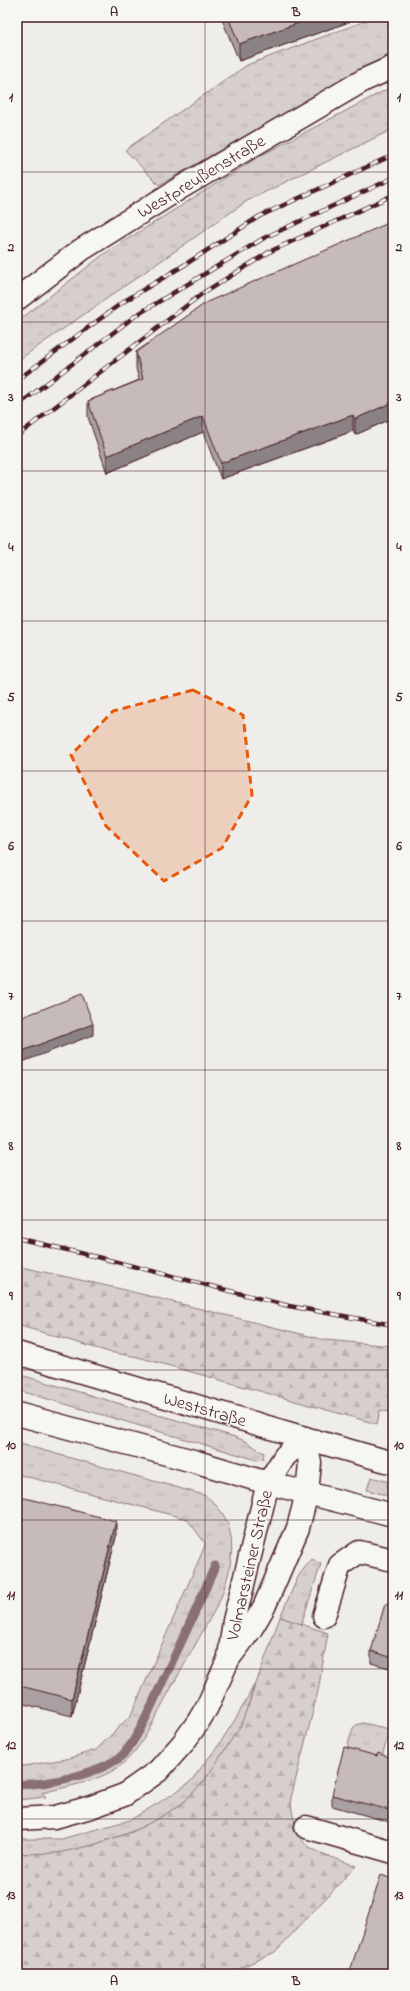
<svg xmlns="http://www.w3.org/2000/svg" width="410" height="1991" font-family="'Indie Flower',sans-serif">
<style>
.grass{fill:url(#grass-tufts);stroke:#90777c}
.forest{fill:url(#forest-firs);stroke:#90777c}
.lines{fill:none;stroke-linecap:round;stroke-linejoin:round}
.stream{stroke:#8a6f74;stroke-width:9}
.street-casing{stroke:#4a1f2b;stroke-width:25}
.secondary-casing{stroke:#4a1f2b;stroke-width:25}
.primary-casing{stroke:#4a1f2b;stroke-width:25}
.street{stroke:#f6f6f2;stroke-width:22}
.secondary{stroke:#f6f6f2;stroke-width:22}
.primary{stroke:#f6f6f2;stroke-width:22}
.rail-casing{stroke:#4a1f2b;stroke-width:4.5}
.rail{stroke:#f6f6f2;stroke-width:3;stroke-dasharray:9;stroke-linecap:butt}
.wall{fill:#aaa0a1;stroke:#4a1f2b}
.shaded-wall{fill:#8b8283;stroke:#4a1f2b}
.building{fill:#c6babb;stroke:#4a1f2b}
.marked{fill:#e8590c;fill-opacity:0.2;stroke:#e8590c;stroke-width:3;stroke-dasharray:8 5;stroke-linejoin:round}
.grid{fill:none;stroke:#4a1f2b;stroke-width:1;stroke-opacity:0.55}
.labels{text-anchor:middle;stroke-width:3;stroke-linejoin:round;paint-order:stroke}
.street-label{font-size:18px;fill:#4a1f2b;stroke:#f6f6f2}
.neatline{fill:none;stroke:#4a1f2b;stroke-width:1.5}
.grid-label{font-size:13px;text-anchor:middle;font-weight:bold;fill:#4a1f2b}
</style>
<defs>
<pattern id="grass-tufts" width="24" height="20" patternUnits="userSpaceOnUse"><rect width="24" height="20" fill="#d7cfce"/><path d="M3 7l-1-3M5 7V3M7 7l1-3M15 17l-1-3M17 17v-4M19 17l1-3" fill="none" stroke="#bab1b1"/></pattern>
<pattern id="forest-firs" width="22" height="20" patternUnits="userSpaceOnUse"><rect width="22" height="20" fill="#d7cfce"/><path d="M5 1l3.5 6h-7zM16 11l3.5 6h-7z" fill="#bab1b1"/></pattern>
</defs>
<rect width="100%" height="100%" fill="#efedea"/>
<filter id="ink" filterUnits="userSpaceOnUse"><feTurbulence type="fractalNoise" baseFrequency=".025" numOctaves="2"/><feDisplacementMap in="SourceGraphic" scale="8" xChannelSelector="R" yChannelSelector="G"/><feConvolveMatrix kernelMatrix="1 2 1 2 8 2 1 2 1" color-interpolation-filters="sRGB"/></filter>
<g filter="url(#ink)">
<g class="grass">
<path d="M 376,17 L 393,17 L 393,52 L 159,185 L 125,150 L 247,65 Z"/>
<path d="M 393,86 L 393,129 L 247,201 L 17,361 L 17,322 L 104,254 L 260,156 Z"/>
<path d="M 17,1374 L 235,1437 L 245,1441 L 264,1453 L 263,1459 L 257,1460 L 17,1390 Z"/>
<path d="M 17,1443 L 204,1495 C 243,1521 234,1567 218,1604 C 200,1636 182,1669 164,1701 C 152,1723 141,1750 120,1766 C 98,1782 68,1786 42,1793 L 46,1797 L 17,1800 L 17,1767 L 66,1759 L 96,1750 L 131,1715 L 204,1548 L 205,1543 L 187,1519 L 17,1474 Z"/>
<path d="M 371,1477 L 393,1483 L 393,1497 L 367,1490 Z"/>
<path d="M 312,1559 L 321,1564 L 301,1625 L 280,1617 L 299,1575 Z"/>
<path d="M 254,1685 C 250,1698 247,1714 241,1726 C 228,1750 206,1783 185,1801 C 156,1827 97,1846 59,1853 C 46,1855 31,1853 17,1854 L 17,1839 L 61,1839 L 130,1820 L 173,1794 L 190,1782 L 218,1746 L 238,1715 Z"/>
<path d="M 363,1723 L 389,1729 L 380,1766 L 344,1758 L 353,1728 L 356,1725 Z"/>
</g>
<g class="forest">
<path d="M 17,1266 L 121,1289 L 325,1340 L 393,1346 L 393,1413 L 380,1410 L 377,1424 L 138,1357 L 109,1352 L 17,1325 Z"/>
<path d="M 280,1617 L 328,1633 L 318,1691 L 291,1798 C 291,1811 296,1839 309,1847 C 323,1855 340,1860 356,1866 L 275,1952 L 228,1974 L 157,1971 L 149,1974 L 17,1974 L 17,1854 L 58,1853 L 93,1845 L 132,1832 L 161,1817 L 184,1802 L 205,1780 L 241,1725 Z"/>
</g>
<g class="lines">
<path class="stream" d="M 17,1784 C 45,1786 96,1774 119,1758 C 135,1746 151,1706 160,1687 C 179,1647 198,1607 215,1566"/>
<g class="street-casing">
<g id="street">
<path d="M 17,299 L 81,250 L 180,188 L 364,80 L 393,67"/>
<path d="M 268,1483 L 307,1493 L 310,1463 L 305,1438"/>
<path d="M 324,1616 L 340,1565 L 359,1552 L 393,1560"/>
<path d="M 306,1827 L 393,1852"/>
</g>
</g>
<g class="secondary-casing">
<g id="secondary">
<path d="M 17,1353 L 305,1438"/>
<path d="M 17,1414 L 197,1462 L 268,1483"/>
</g>
</g>
<g class="primary-casing">
<g id="primary">
<path d="M 229,1657 L 234,1621 L 268,1483 L 285,1456 L 305,1438 L 393,1463"/>
<path d="M 17,1819 L 55,1817 L 91,1807 L 124,1795 L 158,1771 L 183,1743 L 198,1722 L 207,1707 L 229,1658 L 251,1629 L 264,1607 L 298,1528 L 307,1493 L 393,1515"/>
</g>
</g>
<use href="#street" class="street"/>
<use href="#secondary" class="secondary"/>
<use href="#primary" class="primary"/>
<g class="rail-casing">
<g id="rail">
<path d="M 17,380 L 123,302 L 186,264 L 260,216 L 393,155"/>
<path d="M 17,406 L 135,316 L 264,238 L 393,178"/>
<path d="M 17,436 L 203,293 L 271,251 L 393,195"/>
<path d="M 17,1238 L 101,1258 L 289,1306 L 393,1325"/>
</g>
</g>
<use href="#rail" class="rail"/>
</g>
<g class="wall">
<path d="M 221,17 L 363,17 L 239,61 Z"/>
<path d="M 393,221 L 393,418 L 355,435 L 353,431 L 221,479 L 203,432 L 107,473 L 88,417 L 88,401 L 139,380 L 136,368 L 136,352 Z"/>
<path d="M 17,1496 L 116,1537 L 72,1716 L 20,1703 L 17,1714 Z"/>
<path d="M 393,1606 L 393,1669 L 371,1663 L 371,1651 Z"/>
<path d="M 377,1756 L 393,1759 L 393,1823 L 332,1806 L 332,1795 Z"/>
</g>
<g class="shaded-wall">
<path d="M 315,17 L 363,17 L 239,61 L 239,44 Z"/>
<path d="M 393,335 L 393,351 L 390,336 Z"/>
<path d="M 393,402 L 393,418 L 355,435 L 355,419 Z"/>
<path d="M 353,415 L 353,431 L 221,479 L 221,463 Z"/>
<path d="M 203,416 L 203,432 L 107,473 L 107,456 Z"/>
<path d="M 93,1024 L 93,1035 L 17,1064 L 17,1053 Z"/>
<path d="M 116,1521 L 116,1537 L 72,1716 L 72,1699 Z"/>
<path d="M 20,1686 L 20,1703 L 17,1714 L 17,1698 Z"/>
</g>
<g class="building">
<path d="M 228,17 L 315,17 L 239,44 Z"/>
<path d="M 393,221 L 393,335 L 390,336 L 393,342 L 393,402 L 355,419 L 353,415 L 221,463 L 203,416 L 107,456 L 88,401 L 143,379 L 136,352 L 207,302 Z"/>
<path d="M 82,994 L 93,1024 L 17,1053 L 17,1025 L 19,1024 L 17,1019 Z"/>
<path d="M 17,1496 L 116,1521 L 72,1699 L 20,1686 L 17,1698 Z"/>
<path d="M 385,1604 L 393,1606 L 393,1658 L 371,1651 Z"/>
<path d="M 344,1747 L 377,1756 L 378,1753 L 393,1759 L 393,1811 L 332,1795 Z"/>
<path d="M 381,1875 L 393,1879 L 393,1974 L 349,1974 Z"/>
</g>
</g>
<path class="marked" d="M 193,690 L 243,715 L 252,795 L 222,848 L 164,881 L 106,826 L 71,755 L 113,711 Z"/>
<path class="grid" d="M 205,17 L 205,1974M 17,172 L 393,172M 17,322 L 393,322M 17,471 L 393,471M 17,621 L 393,621M 17,771 L 393,771M 17,921 L 393,921M 17,1070 L 393,1070M 17,1220 L 393,1220M 17,1370 L 393,1370M 17,1520 L 393,1520M 17,1669 L 393,1669M 17,1819 L 393,1819"/>
<g class="labels">
<g class="street-label">
<text transform="translate(201 176) rotate(-31)" y="6">Westpreußenstraße</text>
<text transform="translate(205 1409) rotate(16)" y="6">Weststraße</text>
<text transform="translate(249 1565) rotate(-77)" y="6">Volmarsteiner Straße</text>
</g>
</g>
<rect width="410" height="1991" fill="none" stroke="#f6f6f2" stroke-width="44"/>
<rect x="22" y="22" width="366" height="1947" class="neatline"/>
<g class="grid-label">
<text x="114" y="16">A</text>
<text x="296" y="16">B</text>
<text x="11" y="101">1</text>
<text x="399" y="101">1</text>
<text x="11" y="251">2</text>
<text x="399" y="251">2</text>
<text x="11" y="401">3</text>
<text x="399" y="401">3</text>
<text x="11" y="551">4</text>
<text x="399" y="551">4</text>
<text x="11" y="701">5</text>
<text x="399" y="701">5</text>
<text x="11" y="850">6</text>
<text x="399" y="850">6</text>
<text x="11" y="1000">7</text>
<text x="399" y="1000">7</text>
<text x="11" y="1150">8</text>
<text x="399" y="1150">8</text>
<text x="11" y="1300">9</text>
<text x="399" y="1300">9</text>
<text x="11" y="1449">10</text>
<text x="399" y="1449">10</text>
<text x="11" y="1599">11</text>
<text x="399" y="1599">11</text>
<text x="11" y="1749">12</text>
<text x="399" y="1749">12</text>
<text x="11" y="1899">13</text>
<text x="399" y="1899">13</text>
<text x="114" y="1985">A</text>
<text x="296" y="1985">B</text>
</g>
</svg>
